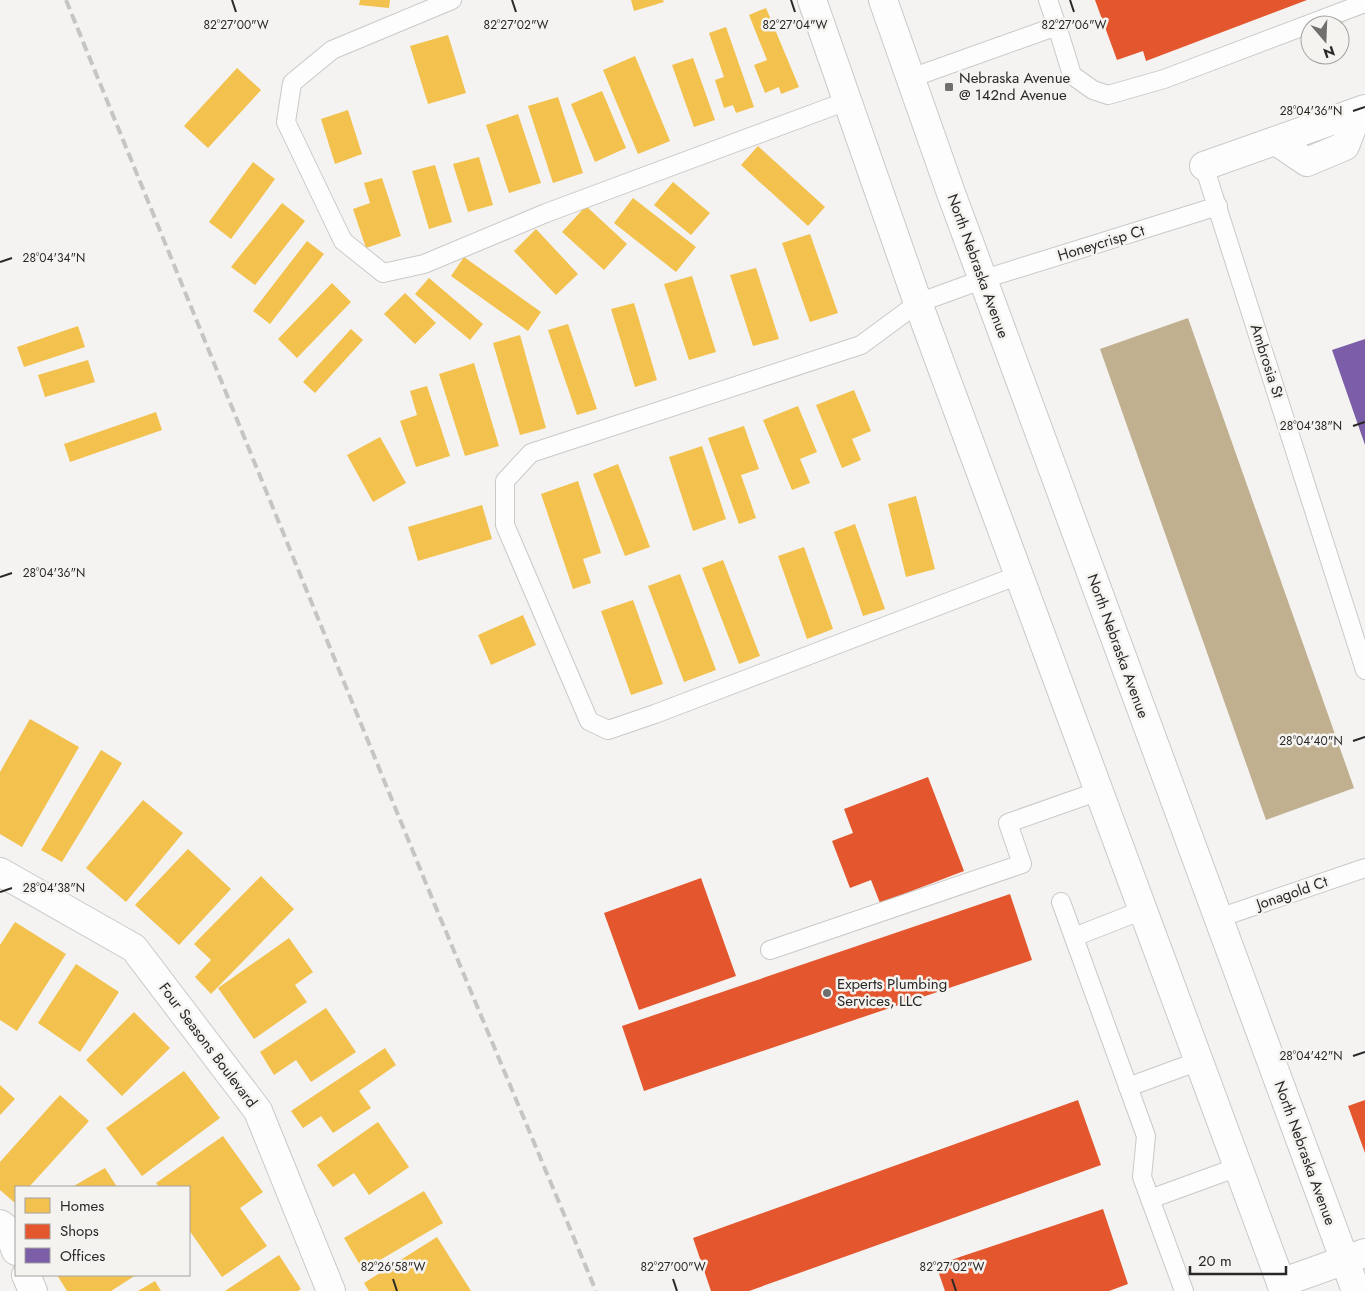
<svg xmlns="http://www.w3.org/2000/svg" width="1365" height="1291" font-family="Jost,sans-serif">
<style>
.water{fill:#c0b090}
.homes{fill:#f2c14e}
.shops{fill:#e4572e}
.offices{fill:#7b5ea7}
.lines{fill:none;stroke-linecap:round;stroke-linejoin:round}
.service-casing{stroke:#cac9c8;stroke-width:20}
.minor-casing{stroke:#cac9c8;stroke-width:30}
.primary-casing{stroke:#cac9c8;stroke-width:30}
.service{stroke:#fdfdfd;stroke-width:18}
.minor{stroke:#fdfdfd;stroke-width:28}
.primary{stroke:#fdfdfd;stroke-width:28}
.rail{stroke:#c5c5c4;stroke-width:4;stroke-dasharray:10 5;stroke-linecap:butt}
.ticks{fill:none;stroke:#292827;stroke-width:2}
.poi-dot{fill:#706f6e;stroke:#f5f3f0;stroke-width:2}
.labels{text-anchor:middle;stroke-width:5;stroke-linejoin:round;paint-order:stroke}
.poi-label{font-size:15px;fill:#292827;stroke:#f5f3f0;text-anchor:start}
.street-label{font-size:15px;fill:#292827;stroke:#f5f3f0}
.ticks-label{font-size:12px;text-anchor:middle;fill:#292827;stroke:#f5f3f0;stroke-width:5;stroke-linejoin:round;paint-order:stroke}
</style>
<rect width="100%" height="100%" fill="#f4f3f1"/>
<path class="water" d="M 1188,318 L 1354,788 L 1266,820 L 1100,349 Z"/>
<g class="homes">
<path d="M 360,0 L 390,0 L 389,8 L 359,5 Z"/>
<path d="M 631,0 L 663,0 L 664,2 L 634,11 Z"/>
<path d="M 766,8 L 799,87 L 781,94 L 779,87 L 765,93 L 754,65 L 767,60 L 749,15 Z"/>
<path d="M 726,27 L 754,107 L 736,113 L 733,105 L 724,108 L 715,80 L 724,77 L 709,33 Z"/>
<path d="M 448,35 L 466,93 L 428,104 L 410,46 Z"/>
<path d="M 635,56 L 670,141 L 638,154 L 603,70 Z"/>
<path d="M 693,58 L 715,120 L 694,127 L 672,65 Z"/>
<path d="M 237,68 L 261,90 L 208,148 L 184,126 Z"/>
<path d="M 602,91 L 626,148 L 595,162 L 571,104 Z"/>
<path d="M 558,97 L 583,173 L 553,183 L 528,106 Z"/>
<path d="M 348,110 L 362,154 L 335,164 L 321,119 Z"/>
<path d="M 518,114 L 541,183 L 509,193 L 486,125 Z"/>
<path d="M 758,146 L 825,207 L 808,226 L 741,165 Z"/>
<path d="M 479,157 L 493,205 L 468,212 L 453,164 Z"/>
<path d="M 253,162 L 275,179 L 231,239 L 209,222 Z"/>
<path d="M 435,165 L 452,222 L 429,229 L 412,171 Z"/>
<path d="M 382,178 L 401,236 L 366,248 L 353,209 L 370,203 L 364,183 Z"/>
<path d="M 673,182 L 710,213 L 691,235 L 654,205 Z"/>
<path d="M 633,198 L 696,247 L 676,272 L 614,223 Z"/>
<path d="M 282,203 L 305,221 L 255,285 L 231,267 Z"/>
<path d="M 586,206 L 627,244 L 604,270 L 562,232 Z"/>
<path d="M 536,229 L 578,274 L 556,295 L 514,251 Z"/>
<path d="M 810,234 L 838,313 L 810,322 L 782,243 Z"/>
<path d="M 307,241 L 324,254 L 270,324 L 253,311 Z"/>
<path d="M 464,257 L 541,312 L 528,331 L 451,276 Z"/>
<path d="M 756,268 L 779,339 L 753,346 L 730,275 Z"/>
<path d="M 692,276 L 716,352 L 689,360 L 664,284 Z"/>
<path d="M 429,278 L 483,324 L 470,340 L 415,294 Z"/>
<path d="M 332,283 L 351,302 L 297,358 L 278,339 Z"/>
<path d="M 405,293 L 436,323 L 415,344 L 384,314 Z"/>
<path d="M 634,303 L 657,380 L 635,387 L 611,309 Z"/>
<path d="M 568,324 L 597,409 L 577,415 L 548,330 Z"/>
<path d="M 78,326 L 85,347 L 24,367 L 17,347 Z"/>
<path d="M 351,329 L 363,340 L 315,393 L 303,382 Z"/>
<path d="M 520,335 L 546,428 L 520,435 L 493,343 Z"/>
<path d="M 88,360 L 95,382 L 45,397 L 38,375 Z"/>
<path d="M 474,363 L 499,446 L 465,456 L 439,374 Z"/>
<path d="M 427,386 L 450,456 L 416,467 L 400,421 L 417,415 L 410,391 Z"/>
<path d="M 854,390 L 871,431 L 852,439 L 861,460 L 842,468 L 816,405 Z"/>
<path d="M 798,406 L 817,452 L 800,459 L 810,483 L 792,490 L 763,420 Z"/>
<path d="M 156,412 L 162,430 L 70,462 L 64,444 Z"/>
<path d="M 744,426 L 759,469 L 741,475 L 756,518 L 739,524 L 708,438 Z"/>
<path d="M 380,437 L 406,483 L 373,502 L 347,455 Z"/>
<path d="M 702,446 L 726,519 L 693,531 L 669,457 Z"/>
<path d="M 618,464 L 650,547 L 625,556 L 593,474 Z"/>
<path d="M 578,481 L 601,553 L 583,559 L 591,583 L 573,589 L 541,494 Z"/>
<path d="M 916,496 L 935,569 L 906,577 L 888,504 Z"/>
<path d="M 482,505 L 492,539 L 418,561 L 408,527 Z"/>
<path d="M 855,524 L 885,609 L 863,616 L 834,532 Z"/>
<path d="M 804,547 L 833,629 L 807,639 L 778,556 Z"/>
<path d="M 723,560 L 760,656 L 739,664 L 702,568 Z"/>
<path d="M 680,574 L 716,670 L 684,682 L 648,586 Z"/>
<path d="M 633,600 L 663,684 L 631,695 L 601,611 Z"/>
<path d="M 523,615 L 536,645 L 491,665 L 478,635 Z"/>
<path d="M 30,719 L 79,747 L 22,847 L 0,834 L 0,772 Z"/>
<path d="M 101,750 L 122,763 L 62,862 L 41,850 Z"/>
<path d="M 143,800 L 183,833 L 126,902 L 86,868 Z"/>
<path d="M 188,849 L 231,889 L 179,945 L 135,905 Z"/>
<path d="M 261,876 L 294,909 L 211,994 L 195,977 L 211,960 L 194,944 Z"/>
<path d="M 15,922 L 66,954 L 17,1031 L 0,1020 L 0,945 Z"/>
<path d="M 289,938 L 313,972 L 295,985 L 307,1002 L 254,1039 L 218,988 Z"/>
<path d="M 76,964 L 119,992 L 80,1052 L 38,1023 Z"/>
<path d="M 326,1008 L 356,1052 L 311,1082 L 296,1060 L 274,1075 L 260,1052 Z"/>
<path d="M 134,1012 L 170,1048 L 122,1096 L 86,1060 Z"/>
<path d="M 385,1048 L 396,1065 L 359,1091 L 371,1108 L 333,1133 L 321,1116 L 303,1128 L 291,1111 Z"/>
<path d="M 184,1071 L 220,1118 L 142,1176 L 106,1128 Z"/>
<path d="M 0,1085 L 15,1099 L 0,1115 Z"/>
<path d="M 60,1095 L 89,1121 L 29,1187 L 16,1187 L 16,1201 L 15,1203 L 0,1190 L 0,1162 Z"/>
<path d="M 378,1122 L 409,1167 L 369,1195 L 354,1173 L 333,1187 L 317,1165 Z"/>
<path d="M 223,1136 L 263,1192 L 240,1208 L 267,1246 L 222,1277 L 189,1230 L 189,1187 L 159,1187 L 156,1183 Z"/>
<path d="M 105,1168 L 117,1187 L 72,1187 Z"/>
<path d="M 424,1191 L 443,1223 L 363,1270 L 344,1238 Z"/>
<path d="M 437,1237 L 471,1291 L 369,1291 L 364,1283 Z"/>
<path d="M 279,1255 L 301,1289 L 298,1291 L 225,1291 Z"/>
<path d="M 57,1275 L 136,1275 L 111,1291 L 67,1291 Z"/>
<path d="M 155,1281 L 161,1291 L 138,1291 Z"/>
</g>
<g class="shops">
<path d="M 1095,0 L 1307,0 L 1146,61 L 1143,51 L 1117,60 Z"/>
<path d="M 928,777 L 964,871 L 880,903 L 871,880 L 850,888 L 832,841 L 853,833 L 844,809 Z"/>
<path d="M 701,878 L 736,976 L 639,1010 L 604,913 Z"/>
<path d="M 1010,894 L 1032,960 L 644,1091 L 622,1026 Z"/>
<path d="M 1078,1100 L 1101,1165 L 749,1291 L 711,1291 L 693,1238 Z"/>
<path d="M 1365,1100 L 1365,1153 L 1348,1106 Z"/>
<path d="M 1103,1209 L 1128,1284 L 1109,1291 L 945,1291 L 936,1265 Z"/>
</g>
<path class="offices" d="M 1365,339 L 1365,445 L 1332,350 Z"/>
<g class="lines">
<g class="service-casing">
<g id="service">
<path d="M 452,0 L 332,50 L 292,83 L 286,122 L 343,241 L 383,273 L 424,264 L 546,213 L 847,101"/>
<path d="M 1057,26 L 1072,75 L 1093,90 L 1108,95 L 1164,79 L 1365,3"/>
<path d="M 911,78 L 1057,26 L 1048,0"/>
<path d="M 1204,166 L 1365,670"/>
<path d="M 1019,575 L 655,714 L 608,730 L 589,721 L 505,525 L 505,481 L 531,453 L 861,345 L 918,303 L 984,279 L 1218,206"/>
<path d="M 1061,902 L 1146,1136 L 1142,1177 L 1184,1291"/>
<path d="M 1219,918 L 1365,868"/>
<path d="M 1074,937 L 1143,910"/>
<path d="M 770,950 L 1022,864 L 1008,823 L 1099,791"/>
<path d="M 1128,1087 L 1199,1061"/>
<path d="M 1150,1199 L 1238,1167"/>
</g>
</g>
<g class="minor-casing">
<g id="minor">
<path d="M 1276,141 L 1307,162 L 1345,146 L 1358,112"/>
<path d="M 1204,166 L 1365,109"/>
<path d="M 0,872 L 134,948 L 258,1111 L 331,1291"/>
<path d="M 0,1224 L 8,1230 L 16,1251"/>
<path d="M 26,1275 L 33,1291"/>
<path d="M 1281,1283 L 1365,1253"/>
</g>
</g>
<g class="primary-casing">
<g id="primary">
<path d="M 812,0 L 918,303 L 1284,1291"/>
<path d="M 883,0 L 951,193 L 1356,1291"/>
</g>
</g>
<use href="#service" class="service"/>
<use href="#minor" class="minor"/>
<use href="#primary" class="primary"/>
<path class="rail" d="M 66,0 L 434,903 L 596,1291"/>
</g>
<path class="ticks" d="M 232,0 L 236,12M 512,0 L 516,12M 791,0 L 795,12M 1070,0 L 1074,12M 1353,111 L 1365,107M 0,262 L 12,258M 1353,426 L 1365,422M 0,577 L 12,573M 1353,741 L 1365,737M 0,892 L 12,888M 1353,1056 L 1365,1052M 393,1279 L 397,1291M 673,1279 L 677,1291M 952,1279 L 956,1291"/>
<g class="poi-dot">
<rect x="944" y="82" width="10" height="10" rx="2.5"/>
<circle cx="827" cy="993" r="5"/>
</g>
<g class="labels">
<g class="poi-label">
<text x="959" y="83">Nebraska Avenue<tspan x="959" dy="17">@ 142nd Avenue</tspan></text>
<text x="837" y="989">Experts Plumbing<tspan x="837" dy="17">Services, LLC</tspan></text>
</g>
<g class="street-label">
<text transform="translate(1101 243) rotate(-17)" y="5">Honeycrisp Ct</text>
<text transform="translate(978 266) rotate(70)" y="5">North Nebraska Avenue</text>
<text transform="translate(1267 361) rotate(72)" y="5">Ambrosia St</text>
<text transform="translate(1118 646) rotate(70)" y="5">North Nebraska Avenue</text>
<text transform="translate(1292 893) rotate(-19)" y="5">Jonagold Ct</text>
<text transform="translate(208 1045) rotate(53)" y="5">Four Seasons Boulevard</text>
<text transform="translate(1305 1153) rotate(70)" y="5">North Nebraska Avenue</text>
</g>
</g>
<g class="ticks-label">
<text x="236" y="29">82°27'00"W</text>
<text x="516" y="29">82°27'02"W</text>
<text x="795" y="29">82°27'04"W</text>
<text x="1074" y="29">82°27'06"W</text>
<text x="1311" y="115">28°04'36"N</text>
<text x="54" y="262">28°04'34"N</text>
<text x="1311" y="430">28°04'38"N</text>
<text x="54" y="577">28°04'36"N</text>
<text x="1311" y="745">28°04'40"N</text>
<text x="54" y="892">28°04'38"N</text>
<text x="1311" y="1060">28°04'42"N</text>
<text x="393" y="1271">82°26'58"W</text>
<text x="673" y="1271">82°27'00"W</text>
<text x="952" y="1271">82°27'02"W</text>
</g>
<rect x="15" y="1186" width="175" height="90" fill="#f5f3f0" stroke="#a3a2a0"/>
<rect x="25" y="1198" width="25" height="15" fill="#f2c14e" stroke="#a3a2a0"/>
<text x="60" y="1211" font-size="15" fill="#292827">Homes</text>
<rect x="25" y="1224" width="25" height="15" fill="#e4572e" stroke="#a3a2a0"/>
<text x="60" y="1236" font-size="15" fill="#292827">Shops</text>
<rect x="25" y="1248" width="25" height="15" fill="#7b5ea7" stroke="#a3a2a0"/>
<text x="60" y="1261" font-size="15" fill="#292827">Offices</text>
<g transform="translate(1325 40) rotate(161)"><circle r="24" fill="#f5f3f0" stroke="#a3a2a0"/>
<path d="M0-4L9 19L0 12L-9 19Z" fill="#706f6e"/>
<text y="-8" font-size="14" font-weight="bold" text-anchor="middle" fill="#292827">N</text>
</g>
<path d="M1190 1266v8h96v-8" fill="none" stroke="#292827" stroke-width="2.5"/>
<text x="1198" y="1266" font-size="15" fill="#292827" stroke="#f5f3f0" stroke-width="4" paint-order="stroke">20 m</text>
</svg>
